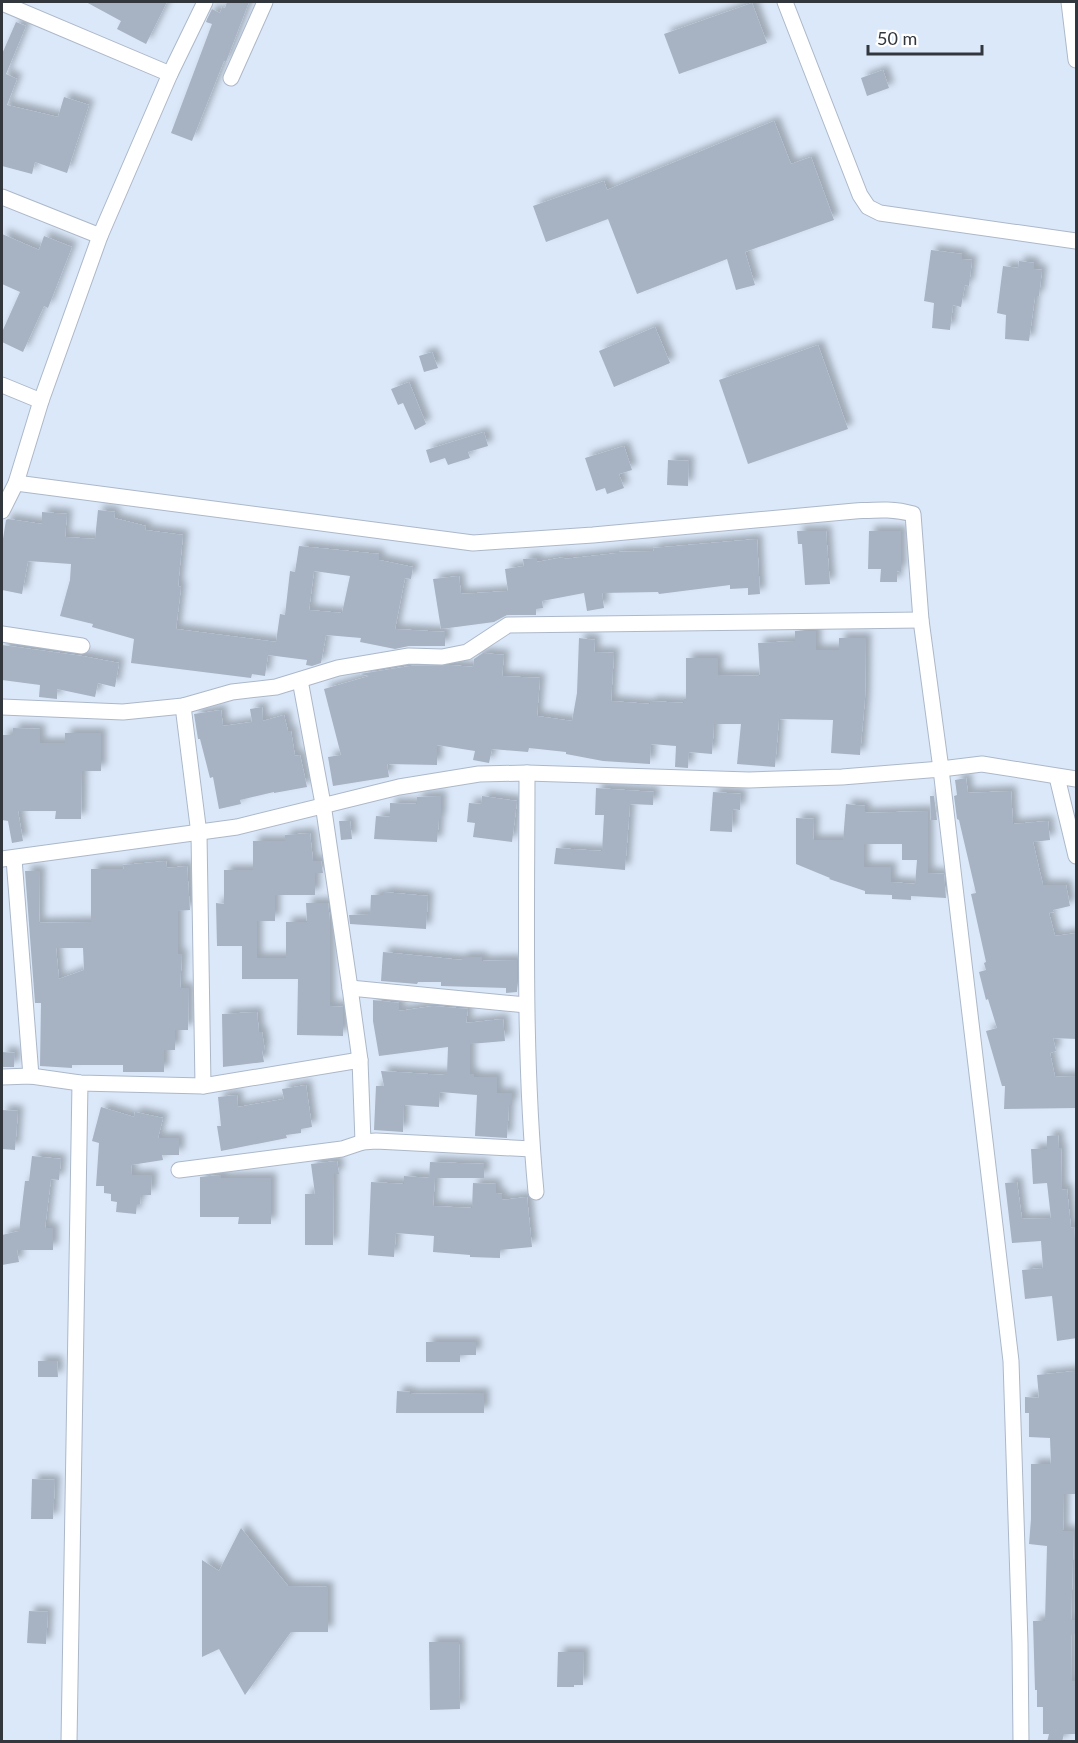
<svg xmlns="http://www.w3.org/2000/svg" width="1078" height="1743" font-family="Lato,sans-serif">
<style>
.building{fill:#a7b3c3;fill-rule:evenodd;filter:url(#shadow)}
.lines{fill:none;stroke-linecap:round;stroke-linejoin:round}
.minor-casing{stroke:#acb8c9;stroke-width:17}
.minor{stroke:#fff;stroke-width:15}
</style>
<defs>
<filter id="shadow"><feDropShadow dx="5.5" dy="-5.5" stdDeviation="3" flood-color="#0004"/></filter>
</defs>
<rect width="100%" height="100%" fill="#dbe8f9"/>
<g class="building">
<path d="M 86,2 L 167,2 L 146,44 L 117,29 L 121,21 Z"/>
<path d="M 227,2 L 249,2 L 226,62 L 224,61 L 192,141 L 171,133 L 212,24 L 206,22 L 207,19 L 212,9 L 220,13 L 222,7 L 225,8 Z"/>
<path d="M 752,3 L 767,43 L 679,74 L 664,34 Z"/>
<path d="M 16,22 L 26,26 L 6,74 L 17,79 L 7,105 L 58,117 L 64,97 L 89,105 L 67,173 L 35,162 L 32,174 L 2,166 L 2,54 Z"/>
<path d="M 883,70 L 889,88 L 867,96 L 861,78 Z"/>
<path d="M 774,121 L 791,164 L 811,157 L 834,220 L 745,252 L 755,285 L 736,290 L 727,259 L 637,294 L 608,219 L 546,242 L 533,206 L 604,181 L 607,190 Z"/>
<path d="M 2,234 L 39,250 L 44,236 L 72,247 L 48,308 L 44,306 L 23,352 L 2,342 L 2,332 L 20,292 L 2,284 Z"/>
<path d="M 931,250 L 962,254 L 962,259 L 972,260 L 969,286 L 965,285 L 961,307 L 953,305 L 950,330 L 932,328 L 934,303 L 924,301 Z"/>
<path d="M 1019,261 L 1034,263 L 1034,269 L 1042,270 L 1039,296 L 1035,296 L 1029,341 L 1005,339 L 1006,315 L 997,313 L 1003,266 L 1018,268 Z"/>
<path d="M 655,327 L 670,363 L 614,387 L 599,351 Z"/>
<path d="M 818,345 L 848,429 L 748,464 L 719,380 Z"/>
<path d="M 432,352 L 438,368 L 424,372 L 419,356 Z"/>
<path d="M 409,382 L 426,424 L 415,430 L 403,403 L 398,405 L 391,389 Z"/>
<path d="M 484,432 L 488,446 L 468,452 L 470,458 L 448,465 L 445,458 L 430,463 L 426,450 Z"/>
<path d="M 624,446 L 632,470 L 619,474 L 624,488 L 607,494 L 605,488 L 596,491 L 585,458 Z"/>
<path d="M 668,460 L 689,461 L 688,486 L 667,485 Z"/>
<path d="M 98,510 L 115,512 L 114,518 L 146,526 L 145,530 L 183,535 L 178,586 L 181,587 L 176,629 L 276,642 L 280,614 L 285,615 L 290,571 L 295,572 L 299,546 L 379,554 L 379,560 L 413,567 L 411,579 L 405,578 L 395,629 L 445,632 L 445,646 L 409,646 L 395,649 L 360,642 L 361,638 L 326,635 L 321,663 L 312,666 L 306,665 L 307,660 L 268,655 L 265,676 L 252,674 L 251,678 L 131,663 L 134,639 L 92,627 L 93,624 L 60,616 L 70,580 L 71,564 L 28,561 L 22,594 L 2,590 L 2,545 L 6,520 L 8,519 L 42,524 L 42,512 L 67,514 L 65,537 L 95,539 ZM 314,571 L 350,576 L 342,613 L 309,610 Z"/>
<path d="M 797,531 L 826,531 L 830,584 L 805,585 L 802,544 L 798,544 Z"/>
<path d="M 869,531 L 901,531 L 901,572 L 897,571 L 897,582 L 880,582 L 881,569 L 868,569 Z"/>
<path d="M 757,539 L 760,594 L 748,595 L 748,588 L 730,589 L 730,585 L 659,594 L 658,592 L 602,593 L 604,608 L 587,611 L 584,593 L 542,601 L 543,608 L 536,609 L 536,615 L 507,615 L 494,622 L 441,629 L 433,579 L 459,576 L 461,594 L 508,591 L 505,569 L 524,566 L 523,559 L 537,558 L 537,562 L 564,557 L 564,559 L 618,553 L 618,552 L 654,551 L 653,548 Z"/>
<path d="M 795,631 L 816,631 L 816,650 L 839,650 L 839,638 L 866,638 L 865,698 L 860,755 L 831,753 L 833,720 L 779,719 L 775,767 L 737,764 L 741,724 L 714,724 L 712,754 L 689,752 L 688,768 L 675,767 L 676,746 L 651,744 L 650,764 L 603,761 L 566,754 L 566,752 L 529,748 L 528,752 L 492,749 L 489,763 L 473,760 L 475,751 L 437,745 L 437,765 L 387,764 L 389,777 L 333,786 L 328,757 L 341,755 L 324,689 L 369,676 L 360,674 L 410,666 L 450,665 L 473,667 L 474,659 L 483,653 L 504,655 L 502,676 L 540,678 L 537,716 L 572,721 L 577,693 L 579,638 L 595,640 L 594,652 L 614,653 L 611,701 L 650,704 L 650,701 L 684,703 L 684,699 L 686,699 L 686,658 L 718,658 L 718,675 L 760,676 L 758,643 L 795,641 Z"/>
<path d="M 2,645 L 82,656 L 119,663 L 115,687 L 98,683 L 95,697 L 57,689 L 57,699 L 39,697 L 40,685 L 2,680 Z"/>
<path d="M 262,707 L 263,721 L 284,715 L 288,731 L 291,731 L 295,756 L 300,755 L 307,787 L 274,793 L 274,792 L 240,800 L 241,804 L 219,809 L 213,777 L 210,778 L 200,739 L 198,739 L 194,714 L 221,710 L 223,726 L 252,722 L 250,709 Z"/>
<path d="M 13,728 L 40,729 L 40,743 L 65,743 L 65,733 L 101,733 L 101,771 L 82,771 L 81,819 L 55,819 L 56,811 L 18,811 L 23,841 L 12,843 L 8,821 L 2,820 L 2,735 L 13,735 Z"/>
<path d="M 966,778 L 968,793 L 1011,791 L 1013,824 L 1048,821 L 1050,840 L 1033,842 L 1043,885 L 1066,885 L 1070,906 L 1053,910 L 1054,912 L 1049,913 L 1055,936 L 1077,933 L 1077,1039 L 1053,1038 L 1056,1051 L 1050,1053 L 1055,1077 L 1077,1076 L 1077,1108 L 1004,1109 L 1005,1086 L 1002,1086 L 986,1031 L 997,1028 L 988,999 L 986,1000 L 979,972 L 986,970 L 984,963 L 986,962 L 971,894 L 976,893 L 959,820 L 957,819 L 954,796 L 957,795 L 955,780 Z"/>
<path d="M 596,788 L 654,792 L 653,805 L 630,804 L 625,870 L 554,864 L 556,848 L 602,851 L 604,815 L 595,815 Z"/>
<path d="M 713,792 L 741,794 L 740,810 L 733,809 L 732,832 L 710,831 Z"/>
<path d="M 441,796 L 441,819 L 439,819 L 437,842 L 374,839 L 376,816 L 390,817 L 390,803 L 417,804 L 417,797 Z"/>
<path d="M 482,796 L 517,801 L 512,842 L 473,837 L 475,823 L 467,822 L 469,803 L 481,804 Z"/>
<path d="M 930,796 L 934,796 L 937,820 L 931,820 Z"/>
<path d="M 846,804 L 865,806 L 865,813 L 928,811 L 928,873 L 944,874 L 946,898 L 911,896 L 911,900 L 892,899 L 892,895 L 865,894 L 865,891 L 829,879 L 830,878 L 796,864 L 796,818 L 814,819 L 813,840 L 843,840 ZM 864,844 L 902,844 L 902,860 L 917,860 L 915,884 L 891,882 L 891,867 L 864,867 Z"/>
<path d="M 339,821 L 350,821 L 352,839 L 341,840 Z"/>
<path d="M 310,833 L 313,861 L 321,861 L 323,873 L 315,873 L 315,895 L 275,895 L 275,921 L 257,921 L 257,958 L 286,958 L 286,922 L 307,922 L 306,903 L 328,903 L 330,921 L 330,1006 L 343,1007 L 343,1036 L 297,1035 L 298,979 L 242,979 L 242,946 L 217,946 L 216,903 L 224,904 L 224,870 L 253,870 L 253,841 L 285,841 L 285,835 Z"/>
<path d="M 166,861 L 167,868 L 187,866 L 190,910 L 178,911 L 178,954 L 182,954 L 180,988 L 189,988 L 188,1030 L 175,1030 L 175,1050 L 164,1050 L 164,1072 L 123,1072 L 123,1065 L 72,1065 L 72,1068 L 40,1066 L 41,1003 L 35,1003 L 25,871 L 40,871 L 39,923 L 91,922 L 91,869 L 124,869 L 123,865 ZM 56,948 L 83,948 L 84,970 L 59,979 Z"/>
<path d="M 383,892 L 428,896 L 426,929 L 350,924 L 349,915 L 370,914 L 371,895 L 383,895 Z"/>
<path d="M 383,952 L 462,960 L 462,957 L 482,957 L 482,961 L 517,960 L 517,992 L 506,993 L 506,988 L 441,986 L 441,982 L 418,982 L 417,984 L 381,981 Z"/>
<path d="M 373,1000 L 399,1003 L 399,1011 L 433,1006 L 468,1009 L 466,1023 L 503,1019 L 505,1041 L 470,1044 L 470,1074 L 474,1074 L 474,1077 L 497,1077 L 497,1093 L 512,1093 L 512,1105 L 509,1105 L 507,1138 L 475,1136 L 477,1095 L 440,1092 L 439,1107 L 404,1105 L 403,1132 L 374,1130 L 376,1086 L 384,1086 L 381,1071 L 444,1075 L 444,1073 L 447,1073 L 448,1047 L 379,1056 L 373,1021 Z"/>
<path d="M 257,1012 L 259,1032 L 262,1032 L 265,1051 L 262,1051 L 264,1062 L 223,1067 L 222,1014 Z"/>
<path d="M 2,1052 L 15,1053 L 14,1067 L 2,1067 Z"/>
<path d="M 306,1085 L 312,1127 L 301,1129 L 301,1133 L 286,1135 L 287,1138 L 221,1151 L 217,1126 L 221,1126 L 218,1097 L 237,1095 L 238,1107 L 284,1099 L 282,1089 Z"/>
<path d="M 101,1107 L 134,1117 L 135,1112 L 163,1118 L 158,1138 L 179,1138 L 179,1155 L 162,1155 L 163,1160 L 131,1165 L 132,1175 L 152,1175 L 151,1195 L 141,1195 L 140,1204 L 137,1204 L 136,1214 L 116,1212 L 117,1202 L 111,1201 L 111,1194 L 104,1193 L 104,1186 L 96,1186 L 99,1143 L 92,1141 Z"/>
<path d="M 2,1110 L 18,1111 L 15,1150 L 2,1149 Z"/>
<path d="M 1058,1135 L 1059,1148 L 1061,1148 L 1062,1190 L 1067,1189 L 1071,1228 L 1074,1227 L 1077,1265 L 1077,1338 L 1057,1341 L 1052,1296 L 1025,1299 L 1022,1270 L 1043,1268 L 1041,1241 L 1012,1243 L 1005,1183 L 1017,1182 L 1022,1219 L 1051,1218 L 1047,1183 L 1033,1184 L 1031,1149 L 1047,1149 L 1047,1136 Z"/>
<path d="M 32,1156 L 61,1159 L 59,1180 L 51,1179 L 45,1228 L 53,1228 L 53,1250 L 17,1250 L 19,1262 L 2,1265 L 2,1235 L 19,1231 L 25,1181 L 29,1181 Z"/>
<path d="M 337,1161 L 339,1174 L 334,1174 L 333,1245 L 305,1245 L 305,1194 L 315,1194 L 311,1164 Z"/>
<path d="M 430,1162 L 484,1164 L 484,1178 L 431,1178 L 435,1178 L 433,1206 L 472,1208 L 473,1183 L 496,1184 L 496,1193 L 502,1194 L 502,1200 L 527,1197 L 532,1247 L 500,1250 L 500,1258 L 470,1257 L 470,1255 L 433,1252 L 434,1236 L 396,1233 L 394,1257 L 368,1255 L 371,1182 L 404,1184 L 404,1176 L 429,1178 Z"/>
<path d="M 221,1175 L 221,1178 L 271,1178 L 271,1224 L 238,1224 L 239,1217 L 200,1217 L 200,1177 Z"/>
<path d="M 426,1342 L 476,1342 L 476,1355 L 460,1355 L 460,1362 L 426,1362 Z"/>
<path d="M 38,1361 L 57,1361 L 58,1377 L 38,1377 Z"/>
<path d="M 1075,1371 L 1077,1392 L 1077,1494 L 1064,1494 L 1063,1531 L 1074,1531 L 1071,1620 L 1075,1620 L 1076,1634 L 1071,1634 L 1072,1681 L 1077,1681 L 1077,1734 L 1064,1734 L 1062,1742 L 1047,1742 L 1049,1734 L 1043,1734 L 1043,1707 L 1037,1707 L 1037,1690 L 1035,1690 L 1033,1621 L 1045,1621 L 1047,1546 L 1029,1544 L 1031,1519 L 1031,1464 L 1051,1464 L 1050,1438 L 1029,1437 L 1029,1413 L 1025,1413 L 1025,1397 L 1039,1398 L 1037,1375 Z"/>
<path d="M 397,1391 L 410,1392 L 410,1394 L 484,1393 L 484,1413 L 396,1413 Z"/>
<path d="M 32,1479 L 55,1480 L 53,1519 L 31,1519 Z"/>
<path d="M 241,1528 L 288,1586 L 328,1587 L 328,1632 L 291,1632 L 245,1695 L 219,1649 L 202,1657 L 202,1560 L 219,1571 Z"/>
<path d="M 29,1611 L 48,1612 L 46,1644 L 27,1643 Z"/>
<path d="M 429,1642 L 459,1642 L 460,1709 L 430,1710 Z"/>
<path d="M 558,1652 L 584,1652 L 583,1685 L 574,1685 L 574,1687 L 557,1687 Z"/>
</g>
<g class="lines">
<g class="minor-casing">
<g id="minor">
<path d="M 785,2 L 860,195 L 868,207 L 880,213 L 1076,241"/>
<path d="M 1069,2 L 1076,60"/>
<path d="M 2,3 L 170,74"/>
<path d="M 231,78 L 265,2"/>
<path d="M 2,197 L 100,236"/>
<path d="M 2,385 L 41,401"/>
<path d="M 16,483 L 473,543 L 593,535 L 855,511 C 875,510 893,508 913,514 L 921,620 L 941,769 L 982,764 L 1076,779"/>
<path d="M 2,511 L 16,483 L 41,401 L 100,236 L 170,74 L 205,2"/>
<path d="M 2,634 L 82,646"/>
<path d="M 300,680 L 323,804 L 350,988 L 360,1060 L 363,1142"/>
<path d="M 183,706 L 199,834 L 203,1086"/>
<path d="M 2,707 L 123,712 L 183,706 L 232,692 L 276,687 L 338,668 L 409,656 L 442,657 L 467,652 L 508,625 L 921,620"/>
<path d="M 527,773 C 527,913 523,1053 536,1192"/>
<path d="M 1057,777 L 1076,856"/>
<path d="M 2,859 L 237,827 L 399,787 L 479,774 L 527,773 L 749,780 L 842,777 L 941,769 L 1011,1361 L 1020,1643 L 1021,1742"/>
<path d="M 14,859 L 31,1076"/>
<path d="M 350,988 L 526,1005"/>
<path d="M 2,1077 L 31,1076 L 80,1083 L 203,1086 L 360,1060"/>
<path d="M 179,1170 L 342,1149 L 363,1142 L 376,1141 L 532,1149"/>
<path d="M 69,1742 L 80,1083"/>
</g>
</g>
<use href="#minor" class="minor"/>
</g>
<rect width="1078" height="1743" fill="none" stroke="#32373e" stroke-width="6"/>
<path d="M868 45v9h114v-9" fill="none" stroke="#32373e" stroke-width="3"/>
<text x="877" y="45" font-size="18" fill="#32373e" stroke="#ffffff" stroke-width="4.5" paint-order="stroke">50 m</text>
</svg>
